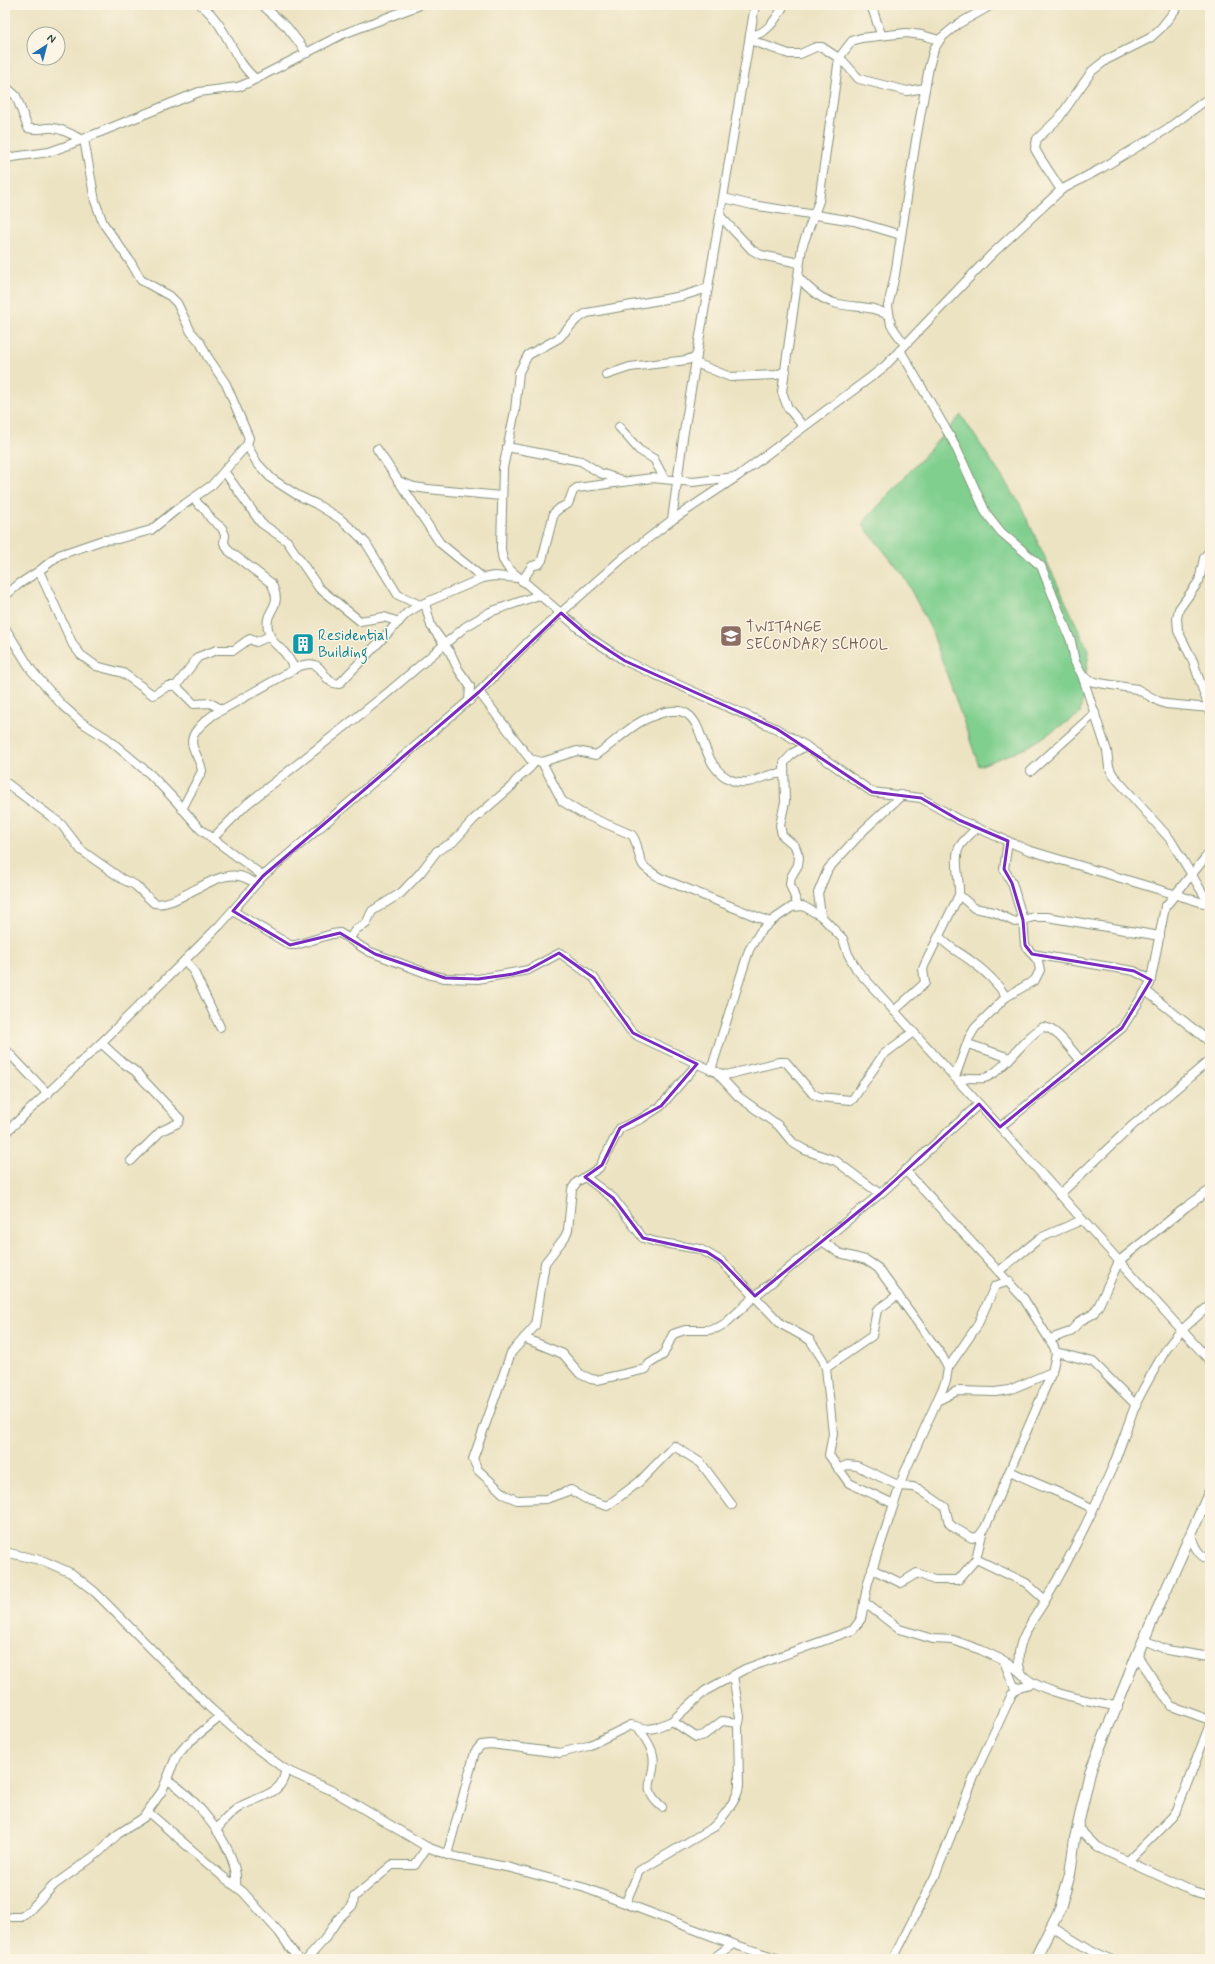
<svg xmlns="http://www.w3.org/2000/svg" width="1215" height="1964" font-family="Mynerve,sans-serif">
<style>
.green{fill:#80cf8f;stroke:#508662}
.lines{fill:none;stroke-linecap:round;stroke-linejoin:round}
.minor-casing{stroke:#86907b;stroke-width:10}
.tertiary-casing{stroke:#86907b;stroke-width:12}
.minor{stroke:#fff;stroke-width:8}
.tertiary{stroke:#fff;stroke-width:10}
.marked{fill:none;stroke:#7b2cbf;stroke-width:3;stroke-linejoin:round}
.labels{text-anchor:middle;stroke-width:3;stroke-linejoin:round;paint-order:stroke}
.education-label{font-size:15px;fill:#785e54;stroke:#fcf5e5;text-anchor:start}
.culture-label{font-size:15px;fill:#0d838f;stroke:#fcf5e5;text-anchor:start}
</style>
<rect width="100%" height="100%" fill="#fcf5e5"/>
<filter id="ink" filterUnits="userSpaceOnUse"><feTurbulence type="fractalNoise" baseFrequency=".025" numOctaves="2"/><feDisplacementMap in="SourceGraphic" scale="8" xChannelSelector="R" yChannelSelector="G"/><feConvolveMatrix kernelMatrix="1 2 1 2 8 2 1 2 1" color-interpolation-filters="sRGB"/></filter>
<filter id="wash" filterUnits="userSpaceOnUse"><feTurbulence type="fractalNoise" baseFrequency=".012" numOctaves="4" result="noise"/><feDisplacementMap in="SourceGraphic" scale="16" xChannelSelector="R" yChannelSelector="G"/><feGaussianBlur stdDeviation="0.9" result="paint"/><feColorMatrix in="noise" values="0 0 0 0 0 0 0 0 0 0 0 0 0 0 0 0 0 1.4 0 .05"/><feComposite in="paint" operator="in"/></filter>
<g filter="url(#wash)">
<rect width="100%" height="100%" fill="#ece3c2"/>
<path class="green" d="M 961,415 L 1020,504 L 1089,652 L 1080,714 L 1026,748 L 979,766 L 931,629 L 903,575 L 862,524 Z"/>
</g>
<g filter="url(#ink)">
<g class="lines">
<g class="minor-casing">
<g id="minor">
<path d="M 201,5 C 229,27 231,59 256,79"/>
<path d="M 262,5 L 287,27 L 307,53"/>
<path d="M 871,5 L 881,34"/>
<path d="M 750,35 C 767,36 777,17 784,5"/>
<path d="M 750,40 L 789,54 L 800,54 L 816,47 L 822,47 L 843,61 L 859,79 L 907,91 L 925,88"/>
<path d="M 5,86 L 16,96 L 28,128 C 37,131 45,127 53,128 C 64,129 73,135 82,140"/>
<path d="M 5,158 L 49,152 L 66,146 L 199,92 L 238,87 L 248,83 L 343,34 L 420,5"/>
<path d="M 1061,190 L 1039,156 L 1035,149 L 1037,139 L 1059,118 L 1092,71 L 1106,60 L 1150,38 L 1161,28 L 1179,5"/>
<path d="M 724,198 L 752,205 L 854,221 L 901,235"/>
<path d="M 721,217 L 752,250 L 761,255 L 799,263"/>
<path d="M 798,277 C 810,290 821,300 838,304 C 856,308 874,305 889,316"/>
<path d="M 708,288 L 682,296 L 587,313 L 577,319 L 559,338 L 528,355 L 519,372 L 515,411 L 503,468 L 501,549 L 503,560 L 508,568 L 590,638 L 625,661 L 777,729 L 806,746 L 872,792 L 921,798 L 959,820 L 1028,850 L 1210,905"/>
<path d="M 905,345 L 891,325 L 888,306 L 895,275 L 916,140 L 929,67 L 934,49 L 941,38 L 958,24 L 992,5"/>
<path d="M 900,350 L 954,443 L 986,513 L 1001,532 L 1041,566 L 1071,641 L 1075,662 L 1082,675 L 1090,681 L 1099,683 L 1137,689 L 1158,701 L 1166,704 L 1210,708"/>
<path d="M 696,363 L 730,377 L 776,375 L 786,371"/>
<path d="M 606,375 L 630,367 L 687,360 L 697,356"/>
<path d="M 803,426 L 788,408 L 782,392 L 802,247 L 819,201 L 839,58 L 852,41 L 861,38 L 906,33 L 922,35 L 939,40"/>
<path d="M 619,427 L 639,450 L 654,459 L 664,478"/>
<path d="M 247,445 L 257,463 L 272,479 L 297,495 L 316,504 L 339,518 L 354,531 L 366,543 L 398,595 L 420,605"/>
<path d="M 507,447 L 581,461 L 600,473 L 621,480"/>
<path d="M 377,449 L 440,543 L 483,578"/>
<path d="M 224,471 L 261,523 L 287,541 L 319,588 L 360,621 L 384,617 L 399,622"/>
<path d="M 398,481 L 414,487 L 428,489 L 501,496"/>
<path d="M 194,498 L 199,505 L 205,510 L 211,519 L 222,528 L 225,535 L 224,543 L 229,551 L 271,583 C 285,608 264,608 268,629 C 270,640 275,644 283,651 C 288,656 291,663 295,669"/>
<path d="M 672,520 L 683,438 L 755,5"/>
<path d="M 39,571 L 73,645 L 81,655 L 96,666 L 123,673 L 153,695 L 168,686 L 176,686 L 194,704 L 210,703 L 221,709"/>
<path d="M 522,581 L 532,566 L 539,564 L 542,560 L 554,513 L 560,508 L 568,504 L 573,491 L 577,488 L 652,478 L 693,482 L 735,477"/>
<path d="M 5,596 L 19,584 L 39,571 L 59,555 L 103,540 L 118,539 L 151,530 L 176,510 L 212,485 L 247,445 L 249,438 L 226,384 L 207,356 L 200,342 L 191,332 L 177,303 L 170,296 L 141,280 L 130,261 L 103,223 L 95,201 L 84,139"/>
<path d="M 425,603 L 431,626 L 450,652 L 458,669 L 470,686 L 469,701"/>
<path d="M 5,628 L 32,671 L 62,705 L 81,722 L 108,739 L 151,775 L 174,799 L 200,829 L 263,876"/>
<path d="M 1082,675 L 1107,751 L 1109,767 L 1113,775 L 1170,839 L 1210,905"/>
<path d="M 176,686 L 198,657 L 217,650 L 234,650 L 248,640 L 250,639 L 256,642 L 270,636"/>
<path d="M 479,692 L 530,759 L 542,762 L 577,751 L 596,755 C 612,745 625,730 642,721 C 719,682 686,765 734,781 C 753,787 767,771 784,774"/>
<path d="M 1210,711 L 1193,661 L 1178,631 L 1177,618 L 1179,609 L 1199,581 L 1204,558 L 1210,550"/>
<path d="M 542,762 L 562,801 L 581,813 L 632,835 C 639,844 637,855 643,865 C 646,870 655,874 660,878 L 770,922"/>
<path d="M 1031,771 L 1095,713"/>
<path d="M 5,782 L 61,824 L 81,850 L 122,879 L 135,885 L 154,903 C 176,909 211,871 239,876 C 245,877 251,881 256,883"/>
<path d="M 182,809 L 202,771 C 201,762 196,756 193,747 C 188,734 204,722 213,715 L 300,666 C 327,657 319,683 339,684 L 407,613 L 420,605 L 483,578 L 494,576 L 518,578"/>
<path d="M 212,839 L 247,804 L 385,695 L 465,627 L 490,612 L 539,595"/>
<path d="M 959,895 L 974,908 L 994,912 L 1015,922 L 1034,917 L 1047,917 L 1160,936"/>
<path d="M 798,906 L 790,884 L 791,877 L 798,865 L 799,857 L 795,846 L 782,835 L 780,825 L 785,802 L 784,763 L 793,753 L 806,746"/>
<path d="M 233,911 L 290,945 L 296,945 L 332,934 L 340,933 L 368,951 L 431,975 L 445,978 L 478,979 L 528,970 L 560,953 L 594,978 L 630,1030 L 638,1036 L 711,1070 L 726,1075 L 779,1062 L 786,1062 L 813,1094 L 820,1097 L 850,1100 L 853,1099 L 883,1055 L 913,1032"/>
<path d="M 821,916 L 818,893 L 828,869 L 864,830 L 902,795"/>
<path d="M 939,936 C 948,948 960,952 971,961 C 985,971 998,983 1006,997"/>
<path d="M 350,938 L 356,929 L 366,924 L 372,911 L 401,893 L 421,872 L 437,851 L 453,842 L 474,819 L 512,786 C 518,775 529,772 535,761"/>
<path d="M 1032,954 L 1134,971 L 1151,980"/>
<path d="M 185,960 L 194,972 L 220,1027"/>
<path d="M 1146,991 L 1210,1042"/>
<path d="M 894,1011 L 925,983 L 923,969 L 925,964 L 959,895 C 960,881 954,862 958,850 C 961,841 970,835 977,828"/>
<path d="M 101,1043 L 123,1063 L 135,1071 L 180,1119 L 178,1123 L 161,1131 L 131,1161"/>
<path d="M 968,1044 L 1010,1058"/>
<path d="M 5,1049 L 48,1094"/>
<path d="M 697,1064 L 661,1106 L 641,1119 L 620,1128 L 599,1168 L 577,1182 L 572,1189 L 568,1230 L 565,1237 L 545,1263 L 535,1326 L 511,1353 L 473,1459 L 478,1470 L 505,1495 L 517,1500 L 546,1499 L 571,1490 L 586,1499 L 607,1506 L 639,1482 L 674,1446 L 701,1463 L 732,1505"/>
<path d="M 711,1070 L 749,950 L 760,932 L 770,922 L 792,907 L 803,906 L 821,916 L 843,939 L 848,954 L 857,970 L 1000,1127 L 1119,1261 L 1210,1361"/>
<path d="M 716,1072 L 739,1097 L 779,1126 L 793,1143 L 805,1150 L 836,1161 L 880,1194"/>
<path d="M 955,1077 L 969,1038 L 975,1028 L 1006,997 L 1035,980 L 1040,970 L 1038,961 L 1025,945 L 1023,920 L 1012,883 L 1004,869 L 1008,841"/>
<path d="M 959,1082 C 971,1073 979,1083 991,1075 C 1011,1063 1022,1039 1043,1027 C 1056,1027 1072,1051 1081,1061"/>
<path d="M 1000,1127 L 1122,1028 L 1150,984 L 1165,907 L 1210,852"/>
<path d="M 5,1133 L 99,1045 L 185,960 L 220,925 L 263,876 L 479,692 L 530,640 L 624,557 L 672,520 L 738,476 L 871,377 L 885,366 L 991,255 L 1061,190 L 1102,168 L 1167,129 L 1210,97"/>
<path d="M 585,1177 L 613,1198 L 643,1238 L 656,1242 L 700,1249 L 721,1261 L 781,1324 L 810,1340 L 823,1360 L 826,1368 L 833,1434 L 829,1455 L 849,1483 L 894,1504"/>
<path d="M 1059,1195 L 1133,1125 L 1210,1060"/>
<path d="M 999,1271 L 1040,1238 L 1082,1220"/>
<path d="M 524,1338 L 563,1354 L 580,1374 L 591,1379 L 597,1380 L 646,1369 L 649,1364 L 663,1355 L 673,1334 L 685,1330 L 707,1330 L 717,1328 L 726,1323 L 755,1296 L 880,1194 L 979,1104"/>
<path d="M 1050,1339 L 1070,1332 L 1080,1321 L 1093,1314 L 1099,1305 L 1119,1261 L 1186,1207 L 1210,1190"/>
<path d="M 1056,1352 L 1093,1362 L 1136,1405"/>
<path d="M 826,1368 L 872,1336 L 877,1310 L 898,1295"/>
<path d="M 948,1368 L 977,1326 L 995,1286 L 1009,1281"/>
<path d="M 937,1401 L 957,1391 L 995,1392 L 1009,1390 L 1052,1372"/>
<path d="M 838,1469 L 847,1465 L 857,1466 L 900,1486 L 913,1487 L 919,1489 L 945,1507 L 949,1523 L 953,1527 L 972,1538 L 979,1536 L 985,1528 L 1052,1372 L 1056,1354 L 1054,1347 L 1024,1299 L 905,1170"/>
<path d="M 1010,1471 C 1037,1485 1067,1494 1093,1509"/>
<path d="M 1191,1533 C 1193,1545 1198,1556 1210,1560"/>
<path d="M 5,1552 L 44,1561 L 71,1573 L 95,1592 L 209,1707 L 252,1745 L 286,1770 L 335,1792 L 427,1847 L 451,1856 L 511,1868 L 585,1888 L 733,1944 L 779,1959"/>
<path d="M 976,1559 L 1026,1583 L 1045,1600"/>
<path d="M 872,1569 L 901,1583 L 917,1573 L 934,1580 L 958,1580 L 976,1559 L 982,1534"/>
<path d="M 864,1602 L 899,1629 L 933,1639 L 953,1640 L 981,1650 L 1009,1663 L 1022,1674"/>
<path d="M 1144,1640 L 1167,1650 L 1210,1657"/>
<path d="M 1137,1655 L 1171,1706 L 1210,1720"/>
<path d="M 1004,1661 L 1015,1689"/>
<path d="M 1118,1707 C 1093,1701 1037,1693 1021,1673 C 1012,1647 1030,1624 1043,1604 C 1070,1560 1092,1513 1113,1466 C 1121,1446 1127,1426 1135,1406 C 1143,1388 1154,1370 1164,1353 C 1176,1333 1193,1320 1210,1305"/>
<path d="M 672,1721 L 696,1737 L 704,1735 L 722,1721 L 739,1723 L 740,1717 L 733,1676"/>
<path d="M 638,1727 C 643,1735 651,1745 653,1755 C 658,1778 637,1786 662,1807"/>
<path d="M 167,1780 C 196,1796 240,1852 236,1886"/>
<path d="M 148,1812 L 222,1876 L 243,1892 L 279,1932 L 298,1959"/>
<path d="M 1078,1828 L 1097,1847 L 1192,1891 L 1210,1896"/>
<path d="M 216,1830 C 223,1822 229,1814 238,1808 C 256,1796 285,1796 285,1769"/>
<path d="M 447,1855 L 475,1752 L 481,1745 L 491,1744 L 560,1753 L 588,1746 L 631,1725 L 648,1729 L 655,1728 L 672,1721 L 705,1691 L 745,1669 L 853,1630 L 861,1619 L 868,1582 L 904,1474 L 946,1381 L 948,1368 L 942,1356 L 878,1268 L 866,1260 L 839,1253 L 822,1241"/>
<path d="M 1128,1861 L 1172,1817 L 1177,1810 L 1210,1724"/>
<path d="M 626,1902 L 639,1871 L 712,1828 C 722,1819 738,1799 739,1786 L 738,1724"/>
<path d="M 12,1917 L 21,1917 L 27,1913 L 54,1885 L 97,1854 L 118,1834 L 143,1818 L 162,1791 L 176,1757 L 188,1743 L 220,1717"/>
<path d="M 1052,1927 L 1093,1952 L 1110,1959"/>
<path d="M 307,1959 L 324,1940 L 338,1919 L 353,1905 L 354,1897 L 392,1865 L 415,1865 L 427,1847"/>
<path d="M 712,1959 L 733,1944"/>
<path d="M 893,1959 L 935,1876 L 978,1767 L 1012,1694 L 1019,1687 L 1034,1683"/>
</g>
</g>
<g class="tertiary-casing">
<path id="tertiary" d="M 1035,1959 L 1060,1909 L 1070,1874 L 1075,1838 L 1090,1772 L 1137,1655 L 1210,1491"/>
</g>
<use href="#minor" class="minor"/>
<use href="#tertiary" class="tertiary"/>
</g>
</g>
<path class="marked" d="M 561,613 L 590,638 L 625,661 L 777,729 L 872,792 L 921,798 L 959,820 L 1008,841 L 1004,869 L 1012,883 L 1023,920 L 1025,945 L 1032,954 L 1134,971 L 1151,980 L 1122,1028 L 1000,1127 L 979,1104 L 880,1194 L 755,1296 L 721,1261 L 707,1252 L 643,1238 L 613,1198 L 585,1177 L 602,1165 L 620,1128 L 661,1106 L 697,1064 L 633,1033 L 594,978 L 559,953 L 528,970 L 513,974 L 478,979 L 445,978 L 375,954 L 340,933 L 290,945 L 233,911 L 263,876 L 479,692 Z"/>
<defs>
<g id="school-square" transform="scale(1.15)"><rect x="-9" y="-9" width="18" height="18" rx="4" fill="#8d6e63" stroke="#fcf5e5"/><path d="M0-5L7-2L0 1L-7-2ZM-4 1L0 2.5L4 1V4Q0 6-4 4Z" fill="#fff"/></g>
<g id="building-square" transform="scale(1.15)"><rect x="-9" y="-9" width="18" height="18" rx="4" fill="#0f9aa8" stroke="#fcf5e5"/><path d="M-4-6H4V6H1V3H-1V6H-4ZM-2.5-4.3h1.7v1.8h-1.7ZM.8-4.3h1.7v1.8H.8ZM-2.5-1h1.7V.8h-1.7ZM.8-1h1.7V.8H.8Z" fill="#fff"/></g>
</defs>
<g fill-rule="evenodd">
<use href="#school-square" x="731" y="636"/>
<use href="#building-square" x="303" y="644"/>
</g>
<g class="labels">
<g class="education-label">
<text x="746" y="632">TWITANGE<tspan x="746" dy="17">SECONDARY SCHOOL</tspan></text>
</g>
<g class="culture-label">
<text x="318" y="640">Residential<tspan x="318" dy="17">Building</tspan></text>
</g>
</g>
<rect width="1215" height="1964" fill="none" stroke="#fcf5e5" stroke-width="20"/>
<g transform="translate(46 46) rotate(36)"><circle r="19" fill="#fcf5e5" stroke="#a4ab9e"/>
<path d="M0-3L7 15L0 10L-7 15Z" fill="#1f6fb2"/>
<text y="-6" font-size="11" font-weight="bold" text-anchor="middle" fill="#1f3d34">N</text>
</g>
</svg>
